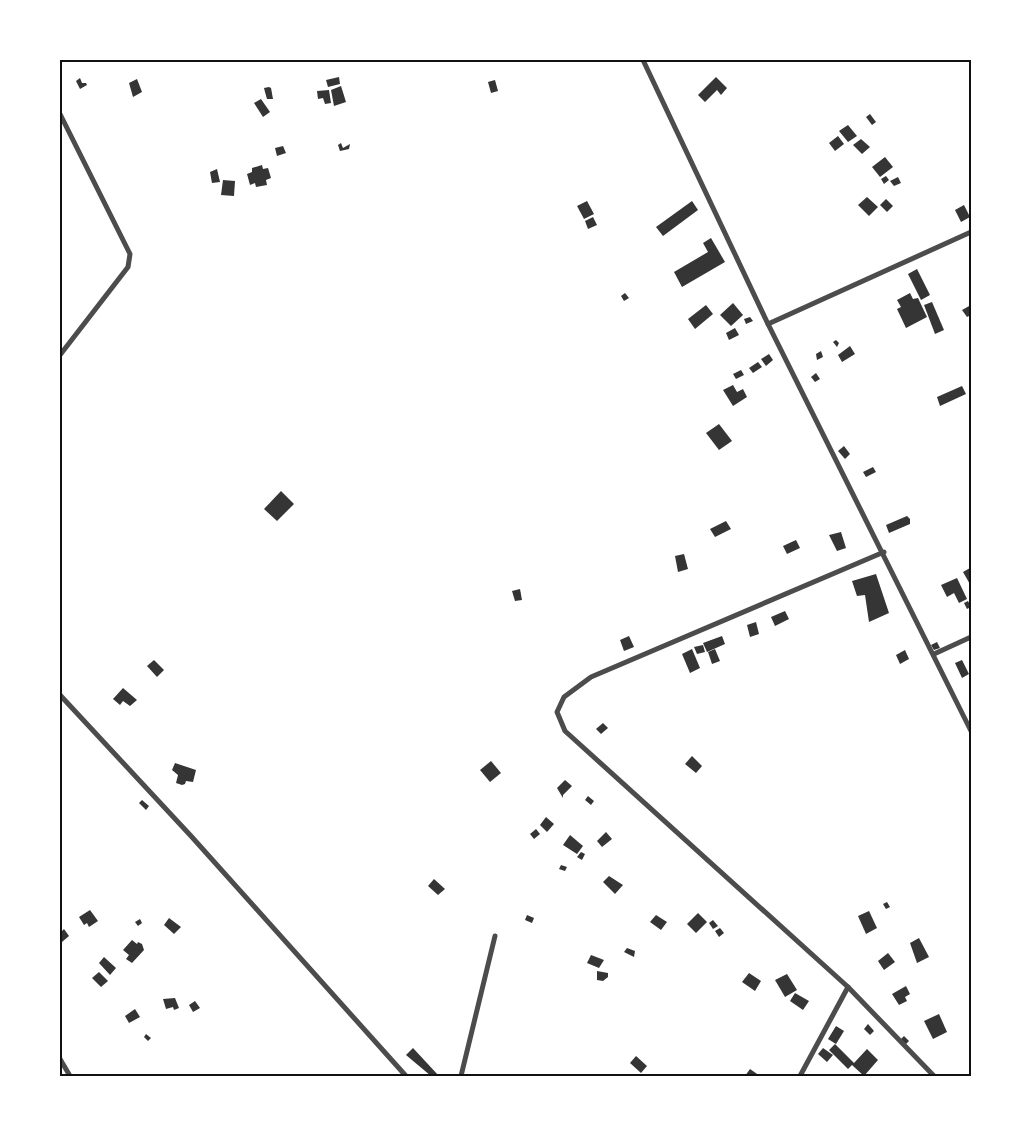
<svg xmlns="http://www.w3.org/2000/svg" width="1031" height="1136" font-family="'Noto Sans',sans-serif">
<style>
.building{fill:#353535}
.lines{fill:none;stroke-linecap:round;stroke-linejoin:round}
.minor{stroke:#4c4c4c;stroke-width:5}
.neatline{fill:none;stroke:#111;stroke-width:2}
</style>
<rect width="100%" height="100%" fill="#fff"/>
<g class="building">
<path d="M 339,77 L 340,84 L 328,87 L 326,80 Z"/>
<path d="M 716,77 L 727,88 L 721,95 L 717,90 L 705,102 L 698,95 Z"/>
<path d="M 80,78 L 82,83 L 86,83 L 87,85 L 80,89 L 76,81 Z"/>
<path d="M 137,79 L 142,92 L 133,97 L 129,83 Z"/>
<path d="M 495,80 L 498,91 L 491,93 L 488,82 Z"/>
<path d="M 341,86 L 346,102 L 334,106 L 331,90 Z"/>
<path d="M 269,87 L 271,88 L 273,99 L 267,99 L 265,92 L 264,88 Z"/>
<path d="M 329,90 L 331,103 L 325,104 L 323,98 L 318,99 L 317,91 Z"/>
<path d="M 261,99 L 270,112 L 263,117 L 254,103 Z"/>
<path d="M 870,114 L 876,122 L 872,125 L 866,117 Z"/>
<path d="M 848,125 L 857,136 L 848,142 L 839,131 Z"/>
<path d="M 838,136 L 844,144 L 835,151 L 829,143 Z"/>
<path d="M 861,139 L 870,147 L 862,154 L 853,145 Z"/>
<path d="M 341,143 L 343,148 L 350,144 L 349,149 L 340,151 L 338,145 Z"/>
<path d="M 283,146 L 286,153 L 277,156 L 275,148 Z"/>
<path d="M 885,157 L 893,167 L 880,177 L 872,167 Z"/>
<path d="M 262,165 L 263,169 L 268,168 L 271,178 L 266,180 L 267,185 L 256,187 L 255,183 L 250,185 L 247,174 L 252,172 L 252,168 Z"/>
<path d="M 217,169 L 220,182 L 212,183 L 210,172 Z"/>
<path d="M 886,176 L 889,180 L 884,184 L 881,179 Z"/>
<path d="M 898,177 L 901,183 L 894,186 L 890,181 Z"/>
<path d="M 223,180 L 235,181 L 234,196 L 221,195 Z"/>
<path d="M 867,197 L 878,207 L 869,216 L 858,205 Z"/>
<path d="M 886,199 L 893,206 L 887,212 L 880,205 Z"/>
<path d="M 587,201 L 594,214 L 584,219 L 577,206 Z"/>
<path d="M 692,201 L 698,210 L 663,236 L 656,227 Z"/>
<path d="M 964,205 L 970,217 L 961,222 L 955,210 Z"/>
<path d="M 593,217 L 597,225 L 588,229 L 585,221 Z"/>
<path d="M 711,238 L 725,262 L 682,287 L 674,272 L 708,252 L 703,243 Z"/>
<path d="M 917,269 L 930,295 L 921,300 L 908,274 Z"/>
<path d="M 625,293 L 629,298 L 624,301 L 621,296 Z"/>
<path d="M 910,293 L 913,299 L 918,298 L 927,317 L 906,328 L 897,309 L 901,307 L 897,300 Z"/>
<path d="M 932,302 L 944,330 L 935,334 L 924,305 Z"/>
<path d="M 733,303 L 743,315 L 731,326 L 720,315 Z"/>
<path d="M 706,305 L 713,314 L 695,329 L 688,319 Z"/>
<path d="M 971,305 L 971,315 L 967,317 L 962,310 Z"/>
<path d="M 750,317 L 753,321 L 746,324 L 744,319 Z"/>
<path d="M 735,328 L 739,335 L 729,340 L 726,333 Z"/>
<path d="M 836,340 L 839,343 L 837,347 L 833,342 Z"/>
<path d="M 850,346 L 855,354 L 842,362 L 838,355 Z"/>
<path d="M 821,351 L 823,357 L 817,360 L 816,354 Z"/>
<path d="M 769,354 L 773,360 L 766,366 L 761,359 Z"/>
<path d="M 758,362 L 762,367 L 753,373 L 749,368 Z"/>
<path d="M 741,370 L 744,375 L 736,379 L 733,374 Z"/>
<path d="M 816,373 L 820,379 L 815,382 L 811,377 Z"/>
<path d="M 733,385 L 737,392 L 743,389 L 747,397 L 733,406 L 723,390 Z"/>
<path d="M 962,386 L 966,394 L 940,406 L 937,397 Z"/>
<path d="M 719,424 L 732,441 L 719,450 L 706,433 Z"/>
<path d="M 844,446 L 850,454 L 845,459 L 838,451 Z"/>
<path d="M 873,467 L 876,472 L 866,477 L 863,472 Z"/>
<path d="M 281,491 L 294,504 L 277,521 L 264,509 Z"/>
<path d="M 907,516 L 910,519 L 910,524 L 889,533 L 886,525 Z"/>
<path d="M 726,521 L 731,529 L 715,537 L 710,529 Z"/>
<path d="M 841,532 L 846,548 L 837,551 L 829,535 Z"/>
<path d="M 796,540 L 800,548 L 787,554 L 783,546 Z"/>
<path d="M 684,554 L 688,569 L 678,572 L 675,556 Z"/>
<path d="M 970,568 L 971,570 L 971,586 L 963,572 Z"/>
<path d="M 876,574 L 889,613 L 869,622 L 865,595 L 857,596 L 852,581 Z"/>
<path d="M 957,578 L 967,599 L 959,603 L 954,593 L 947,597 L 941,585 Z"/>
<path d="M 520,589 L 522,600 L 515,601 L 512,591 Z"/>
<path d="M 968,601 L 971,607 L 967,609 L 964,603 Z"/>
<path d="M 785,611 L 789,619 L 775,626 L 771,617 Z"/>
<path d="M 756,622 L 759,634 L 750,637 L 747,625 Z"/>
<path d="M 629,636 L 634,647 L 624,651 L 620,640 Z"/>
<path d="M 722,636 L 725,644 L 707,652 L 703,643 Z"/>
<path d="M 937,642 L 940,648 L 934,650 L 931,645 Z"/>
<path d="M 703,645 L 705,652 L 697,654 L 694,647 Z"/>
<path d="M 692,649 L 700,668 L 690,673 L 682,654 Z"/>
<path d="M 715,649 L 720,661 L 712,664 L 708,652 Z"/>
<path d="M 905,650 L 909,659 L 900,664 L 896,655 Z"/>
<path d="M 154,660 L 164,670 L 157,677 L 147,666 Z"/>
<path d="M 962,660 L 969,674 L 962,678 L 955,663 Z"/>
<path d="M 123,688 L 137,700 L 130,706 L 123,701 L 120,705 L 113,699 Z"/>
<path d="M 603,723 L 608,728 L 601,734 L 596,729 Z"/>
<path d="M 692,756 L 702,766 L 696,773 L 685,764 Z"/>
<path d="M 491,761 L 501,773 L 490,782 L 480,770 Z"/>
<path d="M 175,763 L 196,770 L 193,782 L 186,781 L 185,784 L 182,785 L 176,783 L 178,775 L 172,770 Z"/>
<path d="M 565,780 L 572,786 L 563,795 L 563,798 L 557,788 Z"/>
<path d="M 588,796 L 594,801 L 591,805 L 585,800 Z"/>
<path d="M 142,800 L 149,806 L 146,810 L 139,803 Z"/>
<path d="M 546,817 L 554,824 L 547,832 L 540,825 Z"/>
<path d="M 536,829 L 540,834 L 534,839 L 530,834 Z"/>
<path d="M 606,832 L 612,839 L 602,847 L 597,841 Z"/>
<path d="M 570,835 L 583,846 L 577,854 L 563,845 Z"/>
<path d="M 581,852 L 585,854 L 582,860 L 577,857 Z"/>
<path d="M 561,865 L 567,867 L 565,871 L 559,869 Z"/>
<path d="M 609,876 L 623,885 L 615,894 L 603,882 Z"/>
<path d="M 434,879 L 445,889 L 438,895 L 428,886 Z"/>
<path d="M 887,902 L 890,907 L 886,909 L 883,904 Z"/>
<path d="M 90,910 L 98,921 L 89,927 L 87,923 L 84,925 L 79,917 Z"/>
<path d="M 869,911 L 877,928 L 866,934 L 858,916 Z"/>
<path d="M 698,913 L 707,922 L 696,933 L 687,924 Z"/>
<path d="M 527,915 L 534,918 L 532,923 L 525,920 Z"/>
<path d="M 656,915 L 667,922 L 661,930 L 650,922 Z"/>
<path d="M 169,918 L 181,927 L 174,934 L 164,925 Z"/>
<path d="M 140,919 L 142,923 L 138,926 L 135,922 Z"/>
<path d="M 713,920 L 718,926 L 713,929 L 709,923 Z"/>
<path d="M 720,928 L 724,933 L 719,937 L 715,931 Z"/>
<path d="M 64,929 L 69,936 L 62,942 L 60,933 Z"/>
<path d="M 919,938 L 929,957 L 917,963 L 910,943 Z"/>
<path d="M 132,940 L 137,944 L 138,942 L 142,944 L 144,950 L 132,963 L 126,959 L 129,955 L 123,950 Z"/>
<path d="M 627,948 L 635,951 L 634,957 L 624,952 Z"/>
<path d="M 888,953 L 895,962 L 884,970 L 878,961 Z"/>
<path d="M 591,955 L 604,960 L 599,968 L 587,963 Z"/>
<path d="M 104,957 L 116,968 L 110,975 L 99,963 Z"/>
<path d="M 597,971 L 608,973 L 608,977 L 603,981 L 597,980 Z"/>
<path d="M 99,972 L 108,981 L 101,987 L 92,978 Z"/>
<path d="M 749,973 L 761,981 L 755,991 L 742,982 Z"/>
<path d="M 787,974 L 797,990 L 785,997 L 775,980 Z"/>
<path d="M 906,986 L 910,994 L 905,997 L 907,1001 L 899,1005 L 892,994 Z"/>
<path d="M 795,993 L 809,1001 L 803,1010 L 790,1001 Z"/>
<path d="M 175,998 L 179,1008 L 174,1010 L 173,1007 L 166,1009 L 163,999 Z"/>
<path d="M 195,1001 L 200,1008 L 193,1012 L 189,1005 Z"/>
<path d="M 135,1009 L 140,1017 L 129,1023 L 125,1016 Z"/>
<path d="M 939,1014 L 947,1032 L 933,1039 L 924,1021 Z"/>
<path d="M 868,1024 L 874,1031 L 870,1035 L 864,1029 Z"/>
<path d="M 836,1026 L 844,1031 L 836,1044 L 828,1039 Z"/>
<path d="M 146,1034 L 151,1038 L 148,1041 L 144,1037 Z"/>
<path d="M 904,1036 L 909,1041 L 906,1044 L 901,1039 Z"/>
<path d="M 835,1044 L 854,1063 L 867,1049 L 878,1060 L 864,1076 L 852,1065 L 848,1069 L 829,1050 Z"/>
<path d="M 413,1048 L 439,1076 L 431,1076 L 406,1055 Z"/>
<path d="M 823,1048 L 833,1055 L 827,1062 L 818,1054 Z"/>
<path d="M 636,1056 L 647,1066 L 641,1073 L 630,1063 Z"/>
<path d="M 750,1069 L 760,1076 L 745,1076 Z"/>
</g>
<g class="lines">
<g class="minor">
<path d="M 643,60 L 768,324 L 971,731"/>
<path d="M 60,114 L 130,254 L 128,267 L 60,355"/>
<path d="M 768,324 L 971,232"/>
<path d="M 884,552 L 591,677 L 564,697 L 557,712 L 565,731 L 848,987 L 934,1076"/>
<path d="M 934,654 L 971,637"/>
<path d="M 60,695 L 191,836 L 406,1076"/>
<path d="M 60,1059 L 70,1076"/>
<path d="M 461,1076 L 495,936"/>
<path d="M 800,1076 L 848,987"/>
</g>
</g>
<rect width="1031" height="1136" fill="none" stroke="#ffffff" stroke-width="122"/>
<rect x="61" y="61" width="909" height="1014" class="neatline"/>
</svg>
